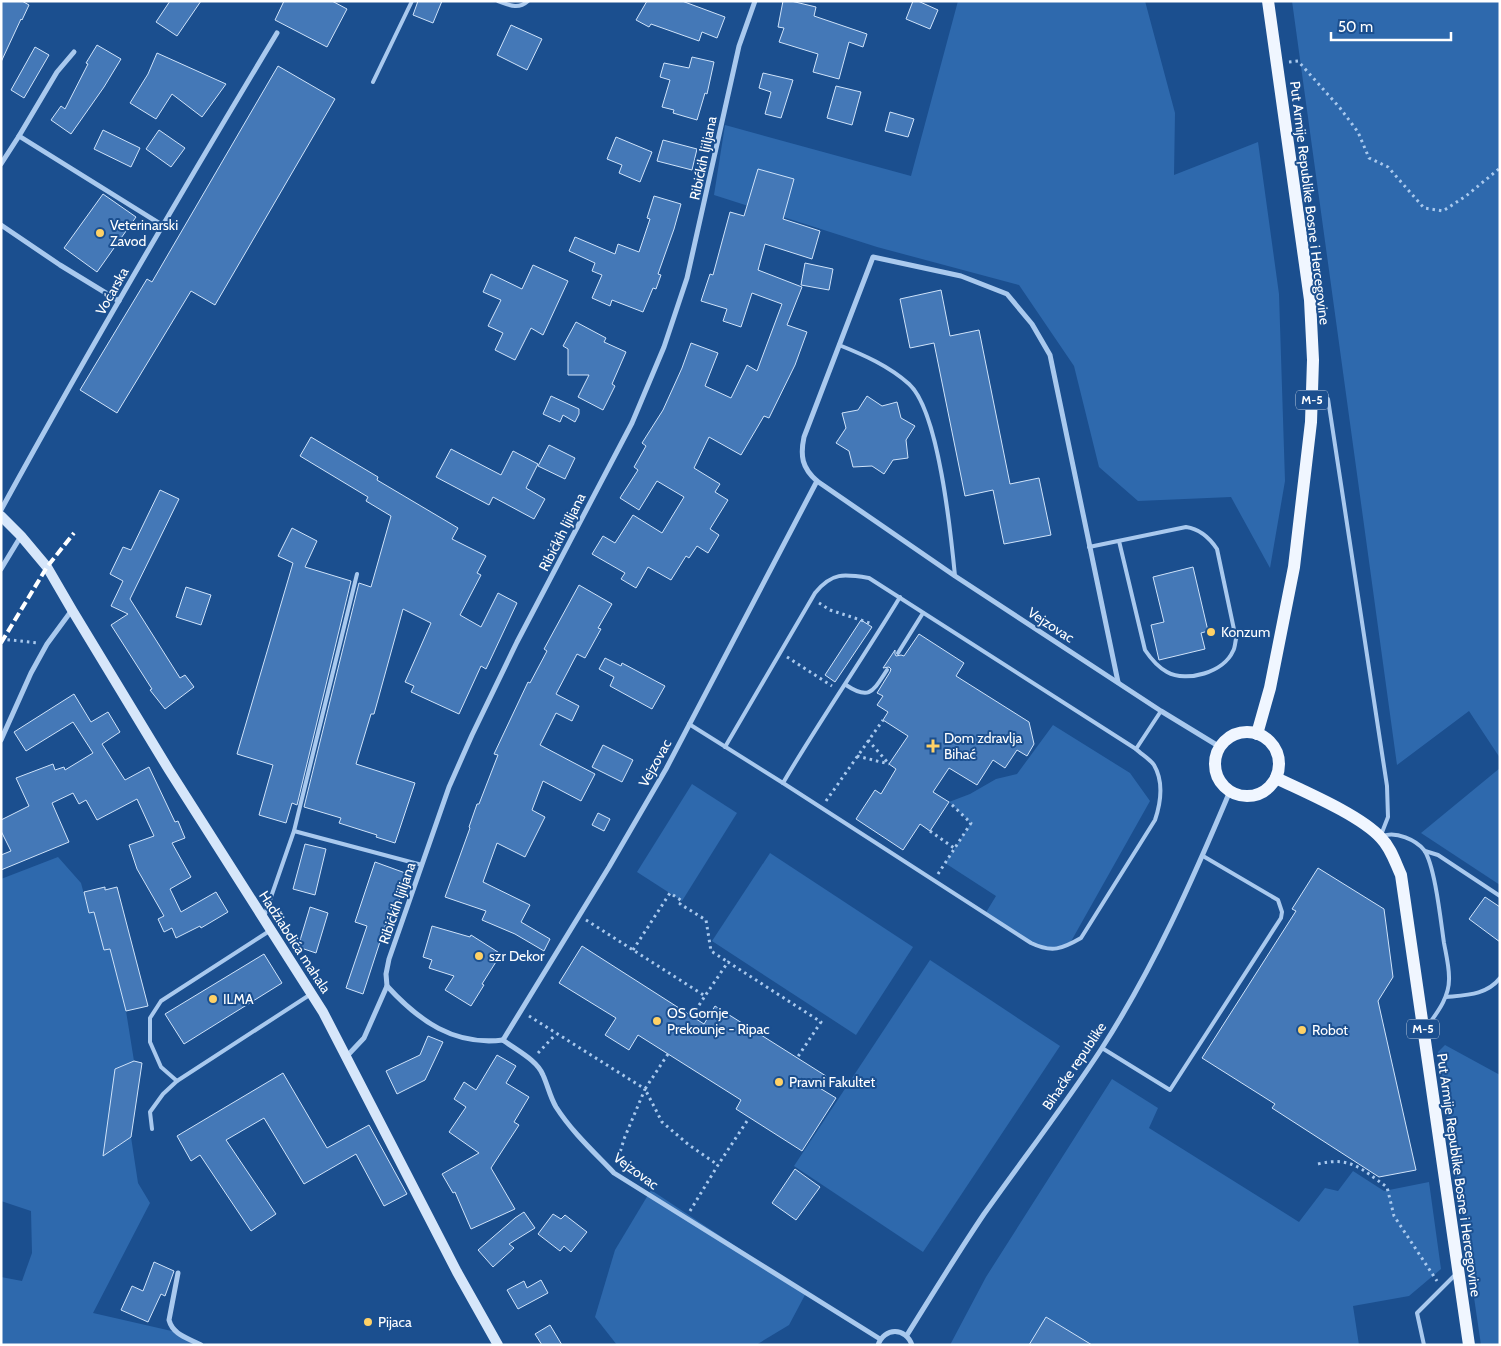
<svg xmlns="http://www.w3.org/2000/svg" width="1501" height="1346" font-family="Cabin,sans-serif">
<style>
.green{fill:#2e69ad}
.building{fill:#4478b7;stroke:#cfe3fa}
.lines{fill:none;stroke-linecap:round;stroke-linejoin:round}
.path{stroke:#a9c9ee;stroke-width:3;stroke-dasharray:2.5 4;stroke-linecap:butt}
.lane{stroke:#a9c9ee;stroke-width:4}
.street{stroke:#a9c9ee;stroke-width:5}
.secondary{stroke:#d6e6fa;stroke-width:10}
.primary{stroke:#f0f6ff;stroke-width:12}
.rail{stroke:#fff;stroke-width:4;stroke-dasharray:9 4;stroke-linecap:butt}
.poi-dot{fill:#ffd166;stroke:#1b4f8f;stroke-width:2}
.labels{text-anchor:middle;stroke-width:4;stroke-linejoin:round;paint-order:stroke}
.shield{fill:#1b4f8f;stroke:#bbcadd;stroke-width:1}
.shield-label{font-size:12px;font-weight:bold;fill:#fff}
.street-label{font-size:14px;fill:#fff;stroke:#1b4f8f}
.poi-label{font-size:14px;fill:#fff;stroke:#1b4f8f;text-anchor:start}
</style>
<rect width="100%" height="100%" fill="#1b4f8f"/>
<g class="green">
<path d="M 958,1 L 1145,1 L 1175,113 L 1174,175 L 1258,142 L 1279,294 L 1285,481 L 1270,568 L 1231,497 L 1138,501 L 1099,467 L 1074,366 L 1019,285 L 877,247 L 714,195 L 725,125 L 911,176 Z"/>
<path d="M 1292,1 L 1500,1 L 1500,758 L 1469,711 L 1397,765 Z"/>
<path d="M 1053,725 L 1130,773 L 1150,801 L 1069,945 L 1042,949 L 985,914 L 996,896 L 945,863 L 971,823 L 949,802 L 970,794 L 996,779 L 1017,774 Z"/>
<path d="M 1500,768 L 1500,885 L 1421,833 Z"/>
<path d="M 692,784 L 737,813 L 682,901 L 637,872 Z"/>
<path d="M 770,853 L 913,947 L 856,1035 L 712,941 Z"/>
<path d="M 58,857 L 81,883 L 89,913 L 94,912 L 104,950 L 110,949 L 126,1011 L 134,1061 L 115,1069 L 104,1155 L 131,1137 L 138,1183 L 150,1203 L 93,1313 L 176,1332 L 201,1345 L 1,1345 L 1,1277 L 22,1281 L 32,1253 L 31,1211 L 1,1201 L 1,879 Z"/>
<path d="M 930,960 L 1060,1046 L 923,1252 L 794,1166 Z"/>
<path d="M 1445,1045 L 1500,1075 L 1500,1345 L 1481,1345 L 1438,1052 Z"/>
<path d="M 1112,1079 L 1158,1108 L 1149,1128 L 1299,1222 L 1325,1188 L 1338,1191 L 1353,1171 L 1384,1191 L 1429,1182 L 1441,1269 L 1409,1296 L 1353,1306 L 1359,1345 L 950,1345 L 986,1277 Z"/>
<path d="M 651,1190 L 806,1293 L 789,1325 L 756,1345 L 617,1345 L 595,1317 L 615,1250 Z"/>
</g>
<g class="building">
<path d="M 1,1 L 22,1 L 29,5 L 22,20 L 21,19 L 1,62 Z"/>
<path d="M 170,1 L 201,1 L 177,36 L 156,22 Z"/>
<path d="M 284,1 L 332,1 L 347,9 L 327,47 L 275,20 Z"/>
<path d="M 418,1 L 442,1 L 433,23 L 413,15 Z"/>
<path d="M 647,1 L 682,1 L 725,17 L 717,38 L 702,32 L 699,41 L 651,24 L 649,27 L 636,20 Z"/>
<path d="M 783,1 L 791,1 L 816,7 L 814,16 L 867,34 L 863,47 L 849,42 L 839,79 L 813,72 L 818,54 L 779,42 L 784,28 L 778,27 Z"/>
<path d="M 913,1 L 918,1 L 938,10 L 930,29 L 906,19 Z"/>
<path d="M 511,25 L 542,39 L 527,70 L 497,55 Z"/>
<path d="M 97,45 L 121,59 L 104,87 L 71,134 L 51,120 L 61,106 L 65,109 L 88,64 L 86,63 Z"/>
<path d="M 35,47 L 49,55 L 24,98 L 11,90 Z"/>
<path d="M 157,53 L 226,84 L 202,117 L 172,94 L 156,119 L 130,103 L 148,74 Z"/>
<path d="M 692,57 L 714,62 L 707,94 L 705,93 L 697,120 L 673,113 L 674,110 L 662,107 L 670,80 L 660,77 L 664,63 L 689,68 Z"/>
<path d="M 278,66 L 335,99 L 215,305 L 191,291 L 117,413 L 80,390 L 147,279 L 152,282 Z"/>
<path d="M 763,73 L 793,80 L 781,118 L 765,114 L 771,92 L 759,88 Z"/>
<path d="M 836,86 L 861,92 L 852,125 L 827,118 Z"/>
<path d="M 890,112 L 914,119 L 908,137 L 885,131 Z"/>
<path d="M 103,130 L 140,148 L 131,167 L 94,149 Z"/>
<path d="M 159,130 L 185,148 L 171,167 L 146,149 Z"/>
<path d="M 616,137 L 652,152 L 640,182 L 619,173 L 622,165 L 607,159 Z"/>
<path d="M 663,140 L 697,149 L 692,170 L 657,161 Z"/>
<path d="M 758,169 L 794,179 L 783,219 L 820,231 L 812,259 L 765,244 L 758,270 L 802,287 L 787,325 L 807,332 L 795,365 L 769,418 L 764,416 L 741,455 L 709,437 L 694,468 L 720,484 L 715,492 L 728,500 L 710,529 L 719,535 L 708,553 L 697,546 L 689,558 L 686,556 L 671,580 L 648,567 L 636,588 L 621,579 L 625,573 L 592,554 L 603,536 L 615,543 L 633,515 L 662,533 L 684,497 L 657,481 L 639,510 L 620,498 L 638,470 L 634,467 L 646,446 L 642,443 L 663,410 L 682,368 L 691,343 L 718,353 L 705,386 L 731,398 L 747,365 L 757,371 L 782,304 L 752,293 L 741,327 L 723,321 L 727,309 L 701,301 L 710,274 L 713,275 L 730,212 L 744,216 Z"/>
<path d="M 103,194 L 136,217 L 97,272 L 64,248 Z"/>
<path d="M 654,196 L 681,204 L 674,229 L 658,274 L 661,275 L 656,289 L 653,288 L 643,312 L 612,300 L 610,306 L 592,298 L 602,275 L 592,271 L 595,263 L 569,251 L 575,237 L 615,254 L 618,244 L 639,252 L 650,219 L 647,218 Z"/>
<path d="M 805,263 L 833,269 L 829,290 L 801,285 Z"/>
<path d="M 533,265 L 568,281 L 543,335 L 531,328 L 515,360 L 495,350 L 503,333 L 488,326 L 501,300 L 483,292 L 491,274 L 522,289 Z"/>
<path d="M 941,290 L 950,336 L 979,330 L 1010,484 L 1039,478 L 1051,535 L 1004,544 L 993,490 L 965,496 L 934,343 L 910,348 L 900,299 Z"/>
<path d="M 576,322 L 606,338 L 604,342 L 626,352 L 612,384 L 615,386 L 603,410 L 578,397 L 589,375 L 568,375 L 568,349 L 563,346 Z"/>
<path d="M 551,396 L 579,409 L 579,414 L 575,422 L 563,415 L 560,422 L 543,414 Z"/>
<path d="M 867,396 L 882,406 L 897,402 L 901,418 L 915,426 L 906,440 L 908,458 L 893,460 L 884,474 L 872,466 L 853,467 L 849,451 L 836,443 L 846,428 L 842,413 L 858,410 Z"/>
<path d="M 311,437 L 378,477 L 377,480 L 458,528 L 452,539 L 486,556 L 477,573 L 481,575 L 460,615 L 481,627 L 498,593 L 517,603 L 486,669 L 481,666 L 459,714 L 411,692 L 414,686 L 405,682 L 431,623 L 403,609 L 374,714 L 371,714 L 356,764 L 415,783 L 395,843 L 376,837 L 377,835 L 339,823 L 341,818 L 304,807 L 359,583 L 371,587 L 391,516 L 366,501 L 368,497 L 300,456 Z"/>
<path d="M 549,445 L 575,458 L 565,479 L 538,466 Z"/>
<path d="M 451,449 L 501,475 L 513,451 L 538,464 L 526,488 L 545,499 L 534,519 L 493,497 L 489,505 L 436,477 Z"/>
<path d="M 160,490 L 179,499 L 130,599 L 180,678 L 185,675 L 194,687 L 165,709 L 150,690 L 152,689 L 111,625 L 128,614 L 111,606 L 123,581 L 110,574 L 123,547 L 131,550 Z"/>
<path d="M 292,528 L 317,541 L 305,567 L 351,581 L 297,805 L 292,803 L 286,823 L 259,815 L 273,765 L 237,754 L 293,563 L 278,556 Z"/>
<path d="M 1193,567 L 1208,631 L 1201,633 L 1205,649 L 1159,660 L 1151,625 L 1164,622 L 1153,577 Z"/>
<path d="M 579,585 L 612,604 L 598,628 L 601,629 L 585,658 L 577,654 L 556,694 L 579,706 L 572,721 L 556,713 L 540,745 L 595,774 L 581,801 L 543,781 L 532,810 L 545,817 L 525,857 L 497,843 L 483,882 L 530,905 L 521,922 L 550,939 L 544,951 L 515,934 L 482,920 L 486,911 L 445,897 L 470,828 L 469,827 L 477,804 L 479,804 L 498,755 L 494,754 L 528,682 L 530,683 L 547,651 L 544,649 Z"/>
<path d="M 186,587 L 211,595 L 201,625 L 176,617 Z"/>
<path d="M 861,620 L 872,627 L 835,682 L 825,675 Z"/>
<path d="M 919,634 L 964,663 L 956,676 L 1029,722 L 1034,744 L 1027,756 L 1017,750 L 1005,768 L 993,760 L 977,785 L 949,768 L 933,792 L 949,802 L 930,831 L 920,824 L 903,850 L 856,819 L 875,790 L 881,794 L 896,769 L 889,764 L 908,736 L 883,720 L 888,712 L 877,705 L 883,696 L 877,693 L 890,672 L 891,669 L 889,667 L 883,668 L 895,650 L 895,654 L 896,656 L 901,655 L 904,656 Z"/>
<path d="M 605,658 L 621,666 L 622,663 L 665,686 L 652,709 L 610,686 L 614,677 L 599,669 Z"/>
<path d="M 74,694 L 91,722 L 108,712 L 120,732 L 102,744 L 125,780 L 149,767 L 175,822 L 178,821 L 185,838 L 172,843 L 191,877 L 170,889 L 181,912 L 216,892 L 228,912 L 201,928 L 200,926 L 176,938 L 172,928 L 164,932 L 158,919 L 164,916 L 137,869 L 129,845 L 154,836 L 137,799 L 97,820 L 86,800 L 79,804 L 73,793 L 52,803 L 69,842 L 1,870 L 1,855 L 11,851 L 1,831 L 1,820 L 29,806 L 16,778 L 53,764 L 55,770 L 64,767 L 65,770 L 93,753 L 73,722 L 26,751 L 14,732 Z"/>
<path d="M 603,745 L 633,760 L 622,782 L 592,767 Z"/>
<path d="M 598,813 L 610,819 L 604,831 L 592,825 Z"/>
<path d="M 305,844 L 326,849 L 315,895 L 293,889 Z"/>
<path d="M 375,862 L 408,874 L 395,912 L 390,911 L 363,994 L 346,988 L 367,926 L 355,922 Z"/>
<path d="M 1318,868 L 1384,909 L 1393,977 L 1378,1001 L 1416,1170 L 1379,1177 L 1272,1108 L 1275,1104 L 1202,1058 L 1296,911 L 1292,909 Z"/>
<path d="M 105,887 L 105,890 L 117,887 L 148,1006 L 126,1011 L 110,949 L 104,950 L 94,912 L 89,913 L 84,892 Z"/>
<path d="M 1485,897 L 1500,907 L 1500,942 L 1469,919 Z"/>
<path d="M 310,907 L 328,913 L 316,953 L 298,947 Z"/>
<path d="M 432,926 L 470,937 L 471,935 L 501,954 L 482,984 L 484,985 L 471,1006 L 445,990 L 454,976 L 429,968 L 432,960 L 423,957 Z"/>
<path d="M 582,946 L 704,1024 L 715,1006 L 826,1076 L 818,1087 L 836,1098 L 802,1151 L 736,1109 L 741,1100 L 638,1035 L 629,1050 L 605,1035 L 616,1018 L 559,983 Z"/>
<path d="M 264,954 L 282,983 L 184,1044 L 165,1014 Z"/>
<path d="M 428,1036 L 443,1042 L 425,1080 L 397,1094 L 386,1071 L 420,1055 Z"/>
<path d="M 497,1055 L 516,1066 L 506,1083 L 529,1097 L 514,1122 L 519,1125 L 491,1168 L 515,1209 L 471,1229 L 455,1192 L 453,1193 L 442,1174 L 479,1153 L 449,1132 L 466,1107 L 454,1099 L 464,1082 L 476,1090 Z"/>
<path d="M 134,1061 L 142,1063 L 131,1137 L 103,1156 L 115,1069 Z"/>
<path d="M 283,1073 L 327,1148 L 369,1125 L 407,1194 L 384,1206 L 356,1154 L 304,1184 L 264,1118 L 226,1140 L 276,1214 L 251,1231 L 200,1155 L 191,1161 L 177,1136 Z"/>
<path d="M 795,1169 L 820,1187 L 796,1220 L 772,1203 Z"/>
<path d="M 524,1212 L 535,1228 L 509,1244 L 514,1248 L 493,1267 L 478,1250 L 515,1218 Z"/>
<path d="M 553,1214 L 561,1219 L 565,1215 L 587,1232 L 571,1252 L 564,1246 L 560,1251 L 538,1234 Z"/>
<path d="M 154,1262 L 174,1271 L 165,1296 L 161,1294 L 148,1322 L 121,1310 L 132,1286 L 143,1291 Z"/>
<path d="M 541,1280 L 548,1293 L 518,1309 L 507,1290 L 524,1281 L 527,1288 Z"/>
<path d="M 1046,1317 L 1092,1345 L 1029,1345 Z"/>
<path d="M 550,1325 L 562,1345 L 542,1345 L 535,1334 Z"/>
</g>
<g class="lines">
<g class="path">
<path d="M 1289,62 L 1298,61 L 1340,108 L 1358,132 L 1369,158 L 1388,167 L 1424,208 L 1443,211 L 1466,196 L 1500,168"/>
<path d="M 819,603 L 830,610 L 873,624"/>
<path d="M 1,639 L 39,643"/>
<path d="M 787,657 L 832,686"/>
<path d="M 868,740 L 889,764"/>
<path d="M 857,756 L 889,764"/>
<path d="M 826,801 L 883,720"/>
<path d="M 930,831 L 954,848"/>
<path d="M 938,874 L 971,823 L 949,802"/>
<path d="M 586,920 L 705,996 L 728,962 L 821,1022 L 797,1058"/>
<path d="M 633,950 L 670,893 L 682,901 L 680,904 L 706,920 L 711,951 L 728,962"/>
<path d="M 529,1016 L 645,1089 L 624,1139 L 617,1163"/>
<path d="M 692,1016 L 705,996"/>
<path d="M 538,1053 L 556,1034"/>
<path d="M 668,1054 L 645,1089 L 662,1122 L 689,1145 L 718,1165"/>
<path d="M 1318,1164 C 1351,1156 1361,1169 1387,1187 L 1394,1216 L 1437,1281"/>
<path d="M 690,1211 L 718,1165 L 749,1118"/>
</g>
<g class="lane">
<path d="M 498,1 C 509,5 518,10 528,1"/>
<path d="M 373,82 L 412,1"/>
<path d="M 839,345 C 864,355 889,366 909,384 C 939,411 951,535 955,576"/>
<path d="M 1328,399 L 1387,786 L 1388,817 L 1381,835"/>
<path d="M 1089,547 L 1186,527 C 1200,529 1209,537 1217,549 L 1236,639 C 1235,643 1235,648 1233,651 C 1224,672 1187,683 1167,672 C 1158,667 1151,659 1145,650 L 1119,541"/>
<path d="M 898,653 L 923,613"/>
<path d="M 846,685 C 870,701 873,691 887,670"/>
<path d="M 689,724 L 783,783 C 820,720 862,660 900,597"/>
<path d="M 725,747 L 815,593 C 832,572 844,574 869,578 L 1136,749 L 1161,711"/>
<path d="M 783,783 L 1031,943 C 1052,953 1062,949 1081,938 L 1155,820 C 1161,802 1164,782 1154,765 C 1150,759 1141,754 1136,749"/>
<path d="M 294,831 L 422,865"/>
<path d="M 1383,836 C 1396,831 1416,840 1424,850 C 1435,865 1441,923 1444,943 C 1446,954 1449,966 1449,977 C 1450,997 1437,1013 1426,1028"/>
<path d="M 1425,851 L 1438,855 L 1500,896"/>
<path d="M 264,917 L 294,831 L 357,574"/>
<path d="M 1446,997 C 1466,995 1487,995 1500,978"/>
<path d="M 1102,1048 L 1170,1090 L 1281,918 L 1282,912 L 1278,900 L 1203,856"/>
<path d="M 177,1081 L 161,1067 L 150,1042 L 150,1018 L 161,1001 L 271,930"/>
<path d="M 152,1129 L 150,1112 L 163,1094 L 177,1081 L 311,994"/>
<path d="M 1424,1345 L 1417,1313 L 1456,1274"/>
</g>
<g class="street">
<path d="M 19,136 L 57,72 L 74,52"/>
<path d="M 1,164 L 19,136 L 162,225"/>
<path d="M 1,225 L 60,265 L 119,301"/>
<path d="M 817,481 C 802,468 800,456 804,437 L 873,257 L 961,276 L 1007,294 L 1032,324 L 1050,355 L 1118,682"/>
<path d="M 1,510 C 89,349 182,191 277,33"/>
<path d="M 1,569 L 21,536"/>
<path d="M 1,740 L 31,673 L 47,644 L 72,610"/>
<path d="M 387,986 C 419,1021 454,1046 503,1040"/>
<path d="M 503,1040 L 609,867 L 666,769 L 817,481 L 955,576 L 1161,711 L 1220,747"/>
<path d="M 503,1040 C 516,1050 537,1060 543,1075 C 548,1086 550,1097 556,1107 C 572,1132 594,1152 614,1173 L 880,1339"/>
<path d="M 347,1056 L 364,1038 L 387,986 L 386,974 L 389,959 L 449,787 L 472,735 L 517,642 L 632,423 L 664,347 L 687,278 L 739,46 L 755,1"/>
<path d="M 178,1273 L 169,1320 C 173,1335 188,1338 201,1345"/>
<path d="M 907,1335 C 932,1295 957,1254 984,1214 C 1023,1159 1065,1105 1102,1048 C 1154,967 1193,879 1230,791"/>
<path d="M 878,1345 C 884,1327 906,1327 912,1345"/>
</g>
<path class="secondary" d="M 1,516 L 21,536 L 47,567 L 72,610 L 169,770 L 323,1012 L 457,1272 L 498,1345"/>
<g class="primary">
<circle cx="1247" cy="764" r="32"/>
<path d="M 1257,734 L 1270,688 L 1294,567 L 1311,422 L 1313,360 L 1310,300 L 1268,1"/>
<path d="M 1276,778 C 1305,792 1360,815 1381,838 C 1391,848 1395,862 1401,875 L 1469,1345"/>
</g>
<path class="rail" d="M 1,643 L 47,567 L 74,533"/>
</g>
<g class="poi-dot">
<circle cx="100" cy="233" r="5"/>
<circle cx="1211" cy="632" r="5"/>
<path d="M930.5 738.5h5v5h5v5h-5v5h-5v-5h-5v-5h5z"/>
<circle cx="479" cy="956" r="5"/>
<circle cx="213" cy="999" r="5"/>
<circle cx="657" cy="1021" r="5"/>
<circle cx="1302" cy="1030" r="5"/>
<circle cx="779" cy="1082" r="5"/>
<circle cx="368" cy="1322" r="5"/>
</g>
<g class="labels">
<g class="shield">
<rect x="1296" y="390.5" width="32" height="19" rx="4"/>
<rect x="1407" y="1019.5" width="32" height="19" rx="4"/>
</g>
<g class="shield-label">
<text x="1312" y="404">M-5</text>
<text x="1423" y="1033">M-5</text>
</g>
<g class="street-label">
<text transform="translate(703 158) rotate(-78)" y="5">Ribićkih ljiljana</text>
<text transform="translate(1310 203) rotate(83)" y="5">Put Armije Republike Bosne i Hercegovine</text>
<text transform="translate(112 291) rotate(-61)" y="5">Voćarska</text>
<text transform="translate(562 532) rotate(-63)" y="5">Ribićkih ljiljana</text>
<text transform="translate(1051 625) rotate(33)" y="5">Vejzovac</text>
<text transform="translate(655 763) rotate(-61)" y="5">Vejzovac</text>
<text transform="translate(397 903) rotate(-71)" y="5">Ribićkih ljiljana</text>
<text transform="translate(295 942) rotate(57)" y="5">Hadžiabdića mahala</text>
<text transform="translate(1074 1066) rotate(-56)" y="5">Bihaćke republike</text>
<text transform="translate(636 1171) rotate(36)" y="5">Vejzovac</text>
<text transform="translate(1459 1175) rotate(82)" y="5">Put Armije Republike Bosne i Hercegovine</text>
</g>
<g class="poi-label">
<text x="110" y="230">Veterinarski<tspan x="110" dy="16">Zavod</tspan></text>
<text x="1221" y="637">Konzum</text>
<text x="944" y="743">Dom zdravlja<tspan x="944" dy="16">Bihać</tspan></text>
<text x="489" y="961">szr Dekor</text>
<text x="223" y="1004">ILMA</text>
<text x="667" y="1018">OS Gornje<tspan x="667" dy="16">Prekounje - Ripac</tspan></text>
<text x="1312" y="1035">Robot</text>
<text x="789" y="1087">Pravni Fakultet</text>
<text x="378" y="1327">Pijaca</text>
</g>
</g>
<rect width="1501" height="1346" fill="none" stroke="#ffffff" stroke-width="5"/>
<path d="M1331 32v8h120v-8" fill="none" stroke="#ffffff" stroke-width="2.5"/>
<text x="1338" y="32" font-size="15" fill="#ffffff" stroke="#1b4f8f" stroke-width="4" paint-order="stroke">50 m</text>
</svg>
